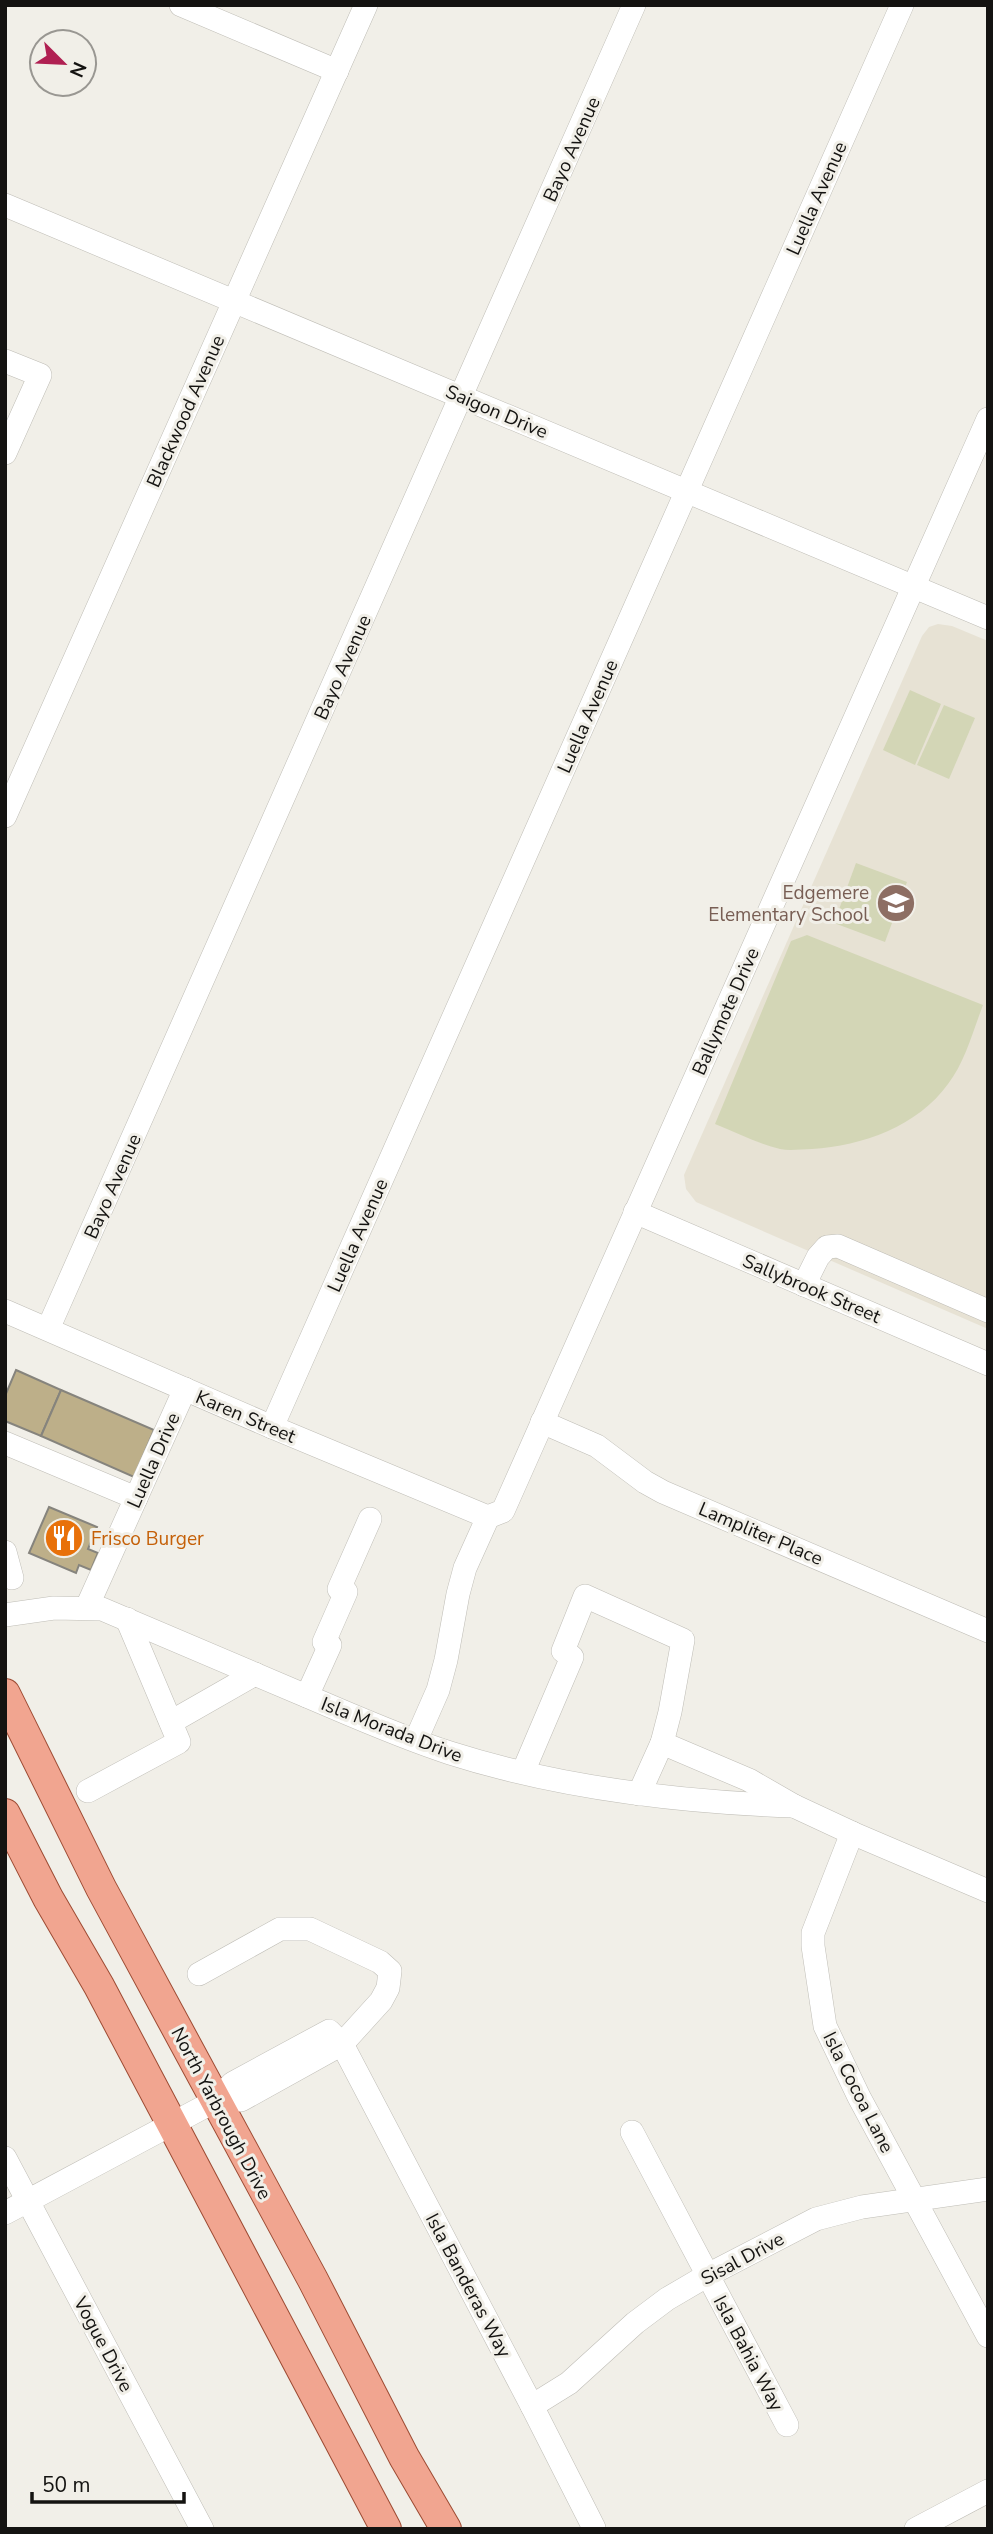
<svg xmlns="http://www.w3.org/2000/svg" width="993" height="2534" font-family="'Nunito Sans',sans-serif">
<style>
.built{fill:#e7e2d4}
.green{fill:#d3d6b6}
.building{fill:#bdaf89;stroke:#86847d;stroke-width:2}
.lines{fill:none;stroke-linecap:round;stroke-linejoin:round}
.minor-casing{stroke:#bfbdb6;stroke-width:24}
.major-casing{stroke:#9d4b33;stroke-width:32}
.minor{stroke:#fff;stroke-width:23}
.major{stroke:#f1a590;stroke-width:30}
.labels{text-anchor:middle;stroke-width:6;stroke-linejoin:round;paint-order:stroke}
.street-label{font-size:19px;fill:#141311;stroke:#f1efe8}
.education-label{font-size:19px;fill:#785e54;stroke:#f1efe8;text-anchor:end}
.food-label{font-size:19px;fill:#c56008;stroke:#f1efe8;text-anchor:start}
</style>
<rect width="100%" height="100%" fill="#f1efe8"/>
<path class="built" d="M 938,624 L 952,626 L 988,641 L 988,1329 L 696,1202 L 686,1189 L 684,1175 L 922,636 L 929,627 Z"/>
<g class="green">
<path d="M 910,690 L 941,704 L 915,765 L 883,750 Z"/>
<path d="M 944,705 L 975,718 L 949,779 L 917,765 Z"/>
<path d="M 856,863 L 907,882 L 885,942 L 834,923 Z"/>
<path d="M 807,935 L 983,1005 C 973,1031 965,1062 948,1084 C 918,1126 862,1146 812,1149 C 802,1149 790,1151 780,1149 C 758,1144 736,1132 715,1124 L 791,941 Z"/>
</g>
<g class="building">
<path d="M 16,1370 L 61,1390 L 41,1436 L 5,1421 L 5,1396 Z"/>
<path d="M 61,1390 L 154,1430 L 134,1477 L 41,1436 Z"/>
<path d="M 49,1507 L 97,1527 L 88,1549 L 98,1553 L 91,1570 L 79,1565 L 76,1573 L 29,1553 Z"/>
</g>
<g class="lines">
<g class="minor-casing">
<g id="minor">
<path d="M 181,5 L 337,71"/>
<path d="M 5,205 L 988,618"/>
<path d="M 5,361 L 40,375 L 5,453"/>
<path d="M 5,816 L 366,5"/>
<path d="M 635,1212 L 988,1364"/>
<path d="M 804,1285 L 818,1257 L 827,1247 L 838,1246 L 988,1311"/>
<path d="M 5,1311 L 272,1427 L 488,1517"/>
<path d="M 48,1329 L 634,5"/>
<path d="M 542,1422 L 597,1446 L 645,1482 L 663,1492 L 988,1631"/>
<path d="M 272,1427 L 902,5"/>
<path d="M 5,1443 L 136,1498"/>
<path d="M 488,1517 L 503,1511 L 988,419"/>
<path d="M 5,1552 L 12,1578"/>
<path d="M 87,1607 L 185,1389"/>
<path d="M 5,1615 L 54,1608 L 102,1609 C 167,1636 232,1664 297,1692 C 347,1713 397,1736 450,1753 C 560,1788 678,1802 794,1806"/>
<path d="M 307,1696 L 330,1645 L 324,1642 L 346,1592 L 339,1589 L 370,1519"/>
<path d="M 171,1722 L 255,1674"/>
<path d="M 416,1740 L 438,1690 L 446,1660 L 458,1594 L 465,1568 L 488,1517"/>
<path d="M 662,1743 L 749,1780 L 794,1806 L 852,1833 L 988,1891"/>
<path d="M 523,1772 L 572,1657 L 563,1651 L 585,1596 L 683,1640 L 670,1712 L 662,1743 L 639,1794"/>
<path d="M 88,1791 L 179,1742 L 127,1619"/>
<path d="M 852,1833 L 813,1933 L 813,1946 L 825,2026 L 859,2097 L 988,2336"/>
<path d="M 199,1974 L 280,1929 L 310,1929 L 380,1962 L 390,1971 L 388,1988 L 381,2001 L 342,2044 L 241,2100 L 215,2101"/>
<path d="M 632,2132 L 787,2425"/>
<path d="M 5,2158 L 202,2529"/>
<path d="M 5,2213 L 215,2101 L 233,2083 L 329,2031 L 342,2044 L 532,2406 L 594,2528"/>
<path d="M 532,2406 L 569,2383 L 635,2323 L 667,2299 L 708,2275 L 816,2219 L 862,2207 L 988,2189"/>
<path d="M 916,2529 L 988,2491"/>
</g>
</g>
<g class="major-casing">
<g id="major">
<path d="M 5,1694 L 101,1888 L 313,2280 L 404,2457 L 446,2529"/>
<path d="M 5,1814 L 48,1898 L 99,1986 L 386,2529"/>
</g>
</g>
<use href="#minor" class="minor"/>
<use href="#major" class="major"/>
</g>
<defs>
<g id="school-disc" transform="scale(2.0125)"><circle r="9.5" fill="#8d6e63" stroke="#f1efe8"/><path d="M0-5L7-2L0 1L-7-2ZM-4 1L0 2.5L4 1V4Q0 6-4 4Z" fill="#fff"/></g>
<g id="restaurant-disc" transform="scale(2.0125)"><circle r="9.5" fill="#e8710a" stroke="#f1efe8"/><path d="M-5-6h1v4h1v-4h1v4h1v-4h1v5L-1.5 .5V6h-2V.5L-5-1ZM5-6V6H3V1.5H1.5Q1.5-4 5-6Z" fill="#fff"/></g>
</defs>
<g fill-rule="evenodd">
<use href="#school-disc" x="896" y="903"/>
<use href="#restaurant-disc" x="64" y="1538"/>
</g>
<g class="labels">
<g class="street-label">
<text transform="translate(571 149) rotate(-66)" y="7">Bayo Avenue</text>
<text transform="translate(816 198) rotate(-66)" y="7">Luella Avenue</text>
<text transform="translate(185 411) rotate(-66)" y="7">Blackwood Avenue</text>
<text transform="translate(497 411) rotate(23)" y="7">Saigon Drive</text>
<text transform="translate(342 667) rotate(-66)" y="7">Bayo Avenue</text>
<text transform="translate(587 716) rotate(-66)" y="7">Luella Avenue</text>
<text transform="translate(725 1011) rotate(-66)" y="7">Ballymote Drive</text>
<text transform="translate(112 1186) rotate(-66)" y="7">Bayo Avenue</text>
<text transform="translate(357 1235) rotate(-66)" y="7">Luella Avenue</text>
<text transform="translate(812 1288) rotate(23)" y="7">Sallybrook Street</text>
<text transform="translate(246 1416) rotate(23)" y="7">Karen Street</text>
<text transform="translate(153 1460) rotate(-66)" y="7">Luella Drive</text>
<text transform="translate(761 1533) rotate(23)" y="7">Lampliter Place</text>
<text transform="translate(392 1729) rotate(21)" y="7">Isla Morada Drive</text>
<text transform="translate(859 2092) rotate(63)" y="7">Isla Cocoa Lane</text>
<text transform="translate(222 2113) rotate(62)" y="7">North Yarbrough Drive</text>
<text transform="translate(742 2258) rotate(-28)" y="7">Sisal Drive</text>
<text transform="translate(469 2285) rotate(62)" y="7">Isla Banderas Way</text>
<text transform="translate(104 2344) rotate(62)" y="7">Vogue Drive</text>
<text transform="translate(749 2353) rotate(62)" y="7">Isla Bahia Way</text>
</g>
<g class="education-label">
<text x="869" y="899">Edgemere<tspan x="869" dy="22">Elementary School</tspan></text>
</g>
<g class="food-label">
<text x="91" y="1545">Frisco Burger</text>
</g>
</g>
<rect width="993" height="2534" fill="none" stroke="#141311" stroke-width="14"/>
<g transform="translate(63 63) rotate(114)"><circle r="33" fill="#f1efe8" stroke="#999792" stroke-width="2"/>
<path d="M0-5L12 26L0 18L-12 26Z" fill="#b02052"/>
<text y="-10" font-size="19" font-weight="bold" text-anchor="middle" fill="#141311">N</text>
</g>
<path d="M32 2492v10h152v-10" fill="none" stroke="#141311" stroke-width="3.5"/>
<text x="42" y="2492" font-size="21" fill="#141311" stroke="#f1efe8" stroke-width="5" paint-order="stroke">50 m</text>
</svg>
